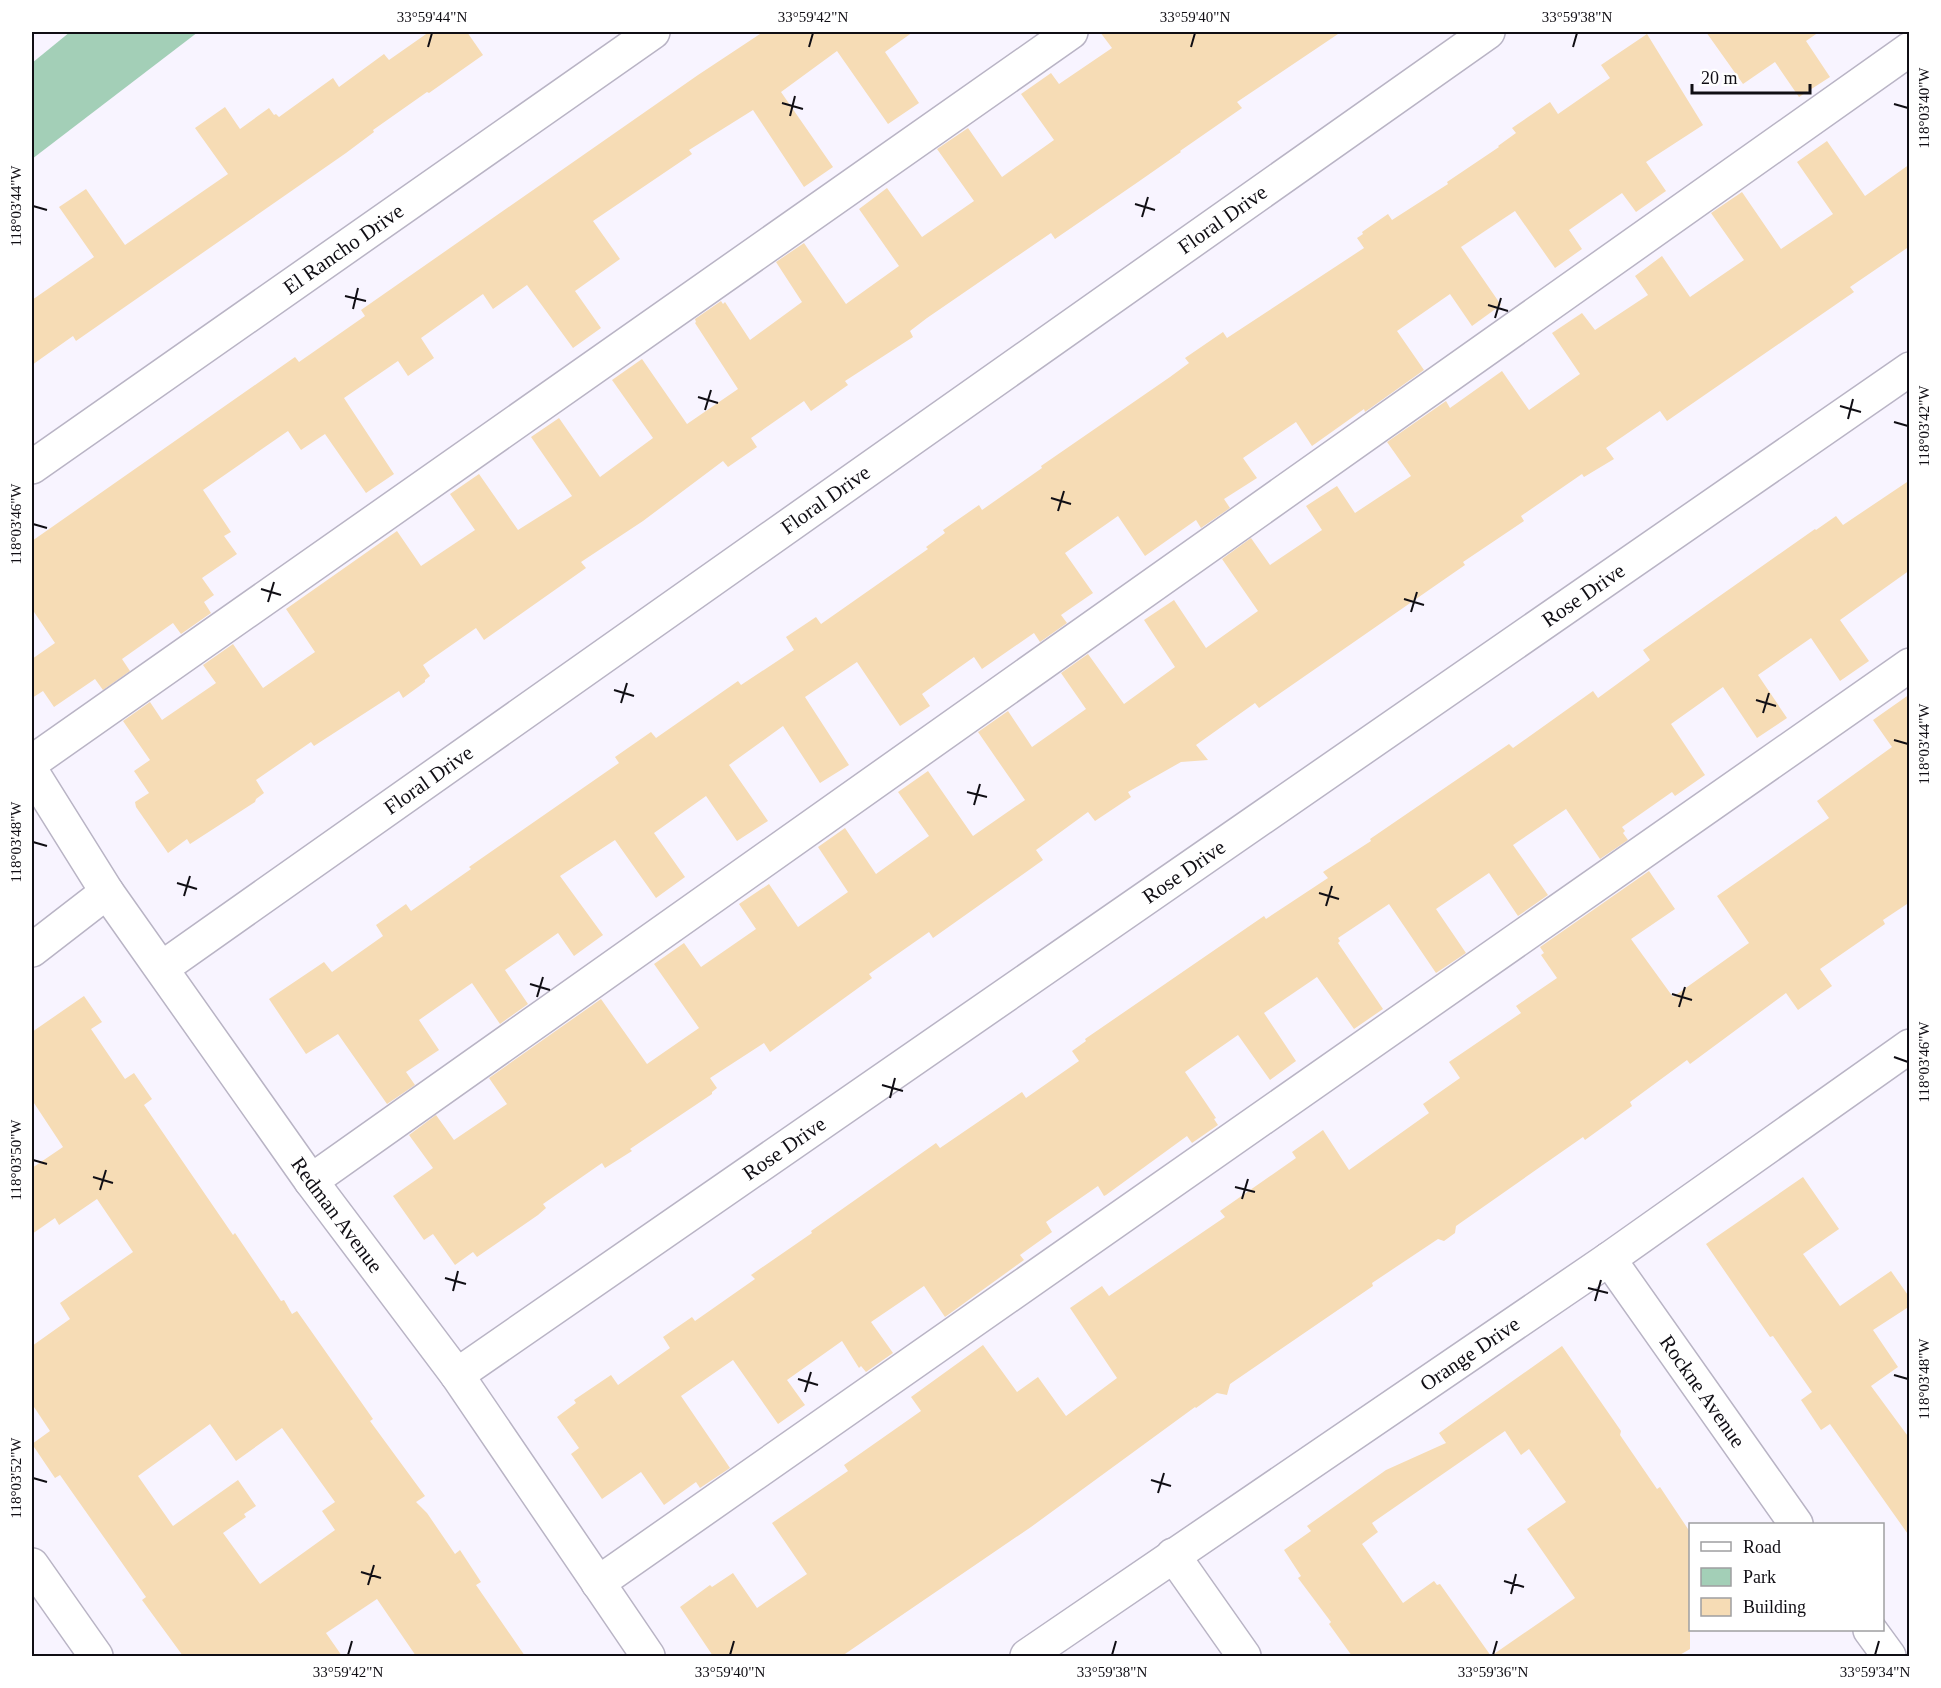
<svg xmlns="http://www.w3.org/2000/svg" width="1941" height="1688" font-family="'Times New Roman',serif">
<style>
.green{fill:#a3cfb7}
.building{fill:#f6dcb5;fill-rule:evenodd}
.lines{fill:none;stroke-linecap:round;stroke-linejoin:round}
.minor-casing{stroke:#b9b4c5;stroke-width:36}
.minor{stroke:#fff;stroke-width:33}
.ticks{fill:none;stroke:#100e14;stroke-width:2}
.labels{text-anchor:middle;stroke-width:6;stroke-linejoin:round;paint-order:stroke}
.street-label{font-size:21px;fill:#100e14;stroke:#fff}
.neatline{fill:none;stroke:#100e14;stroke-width:2}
.ticks-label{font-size:15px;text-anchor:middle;fill:#100e14}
</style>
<rect width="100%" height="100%" fill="#f8f4ff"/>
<path class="green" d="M 70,32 L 198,32 L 32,159 L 32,63 Z"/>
<g class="building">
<path d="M 429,32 L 467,32 L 483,55 L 429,93 L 427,92 L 373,130 L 374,132 L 346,153 L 76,341 L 73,336 L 32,365 L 32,300 L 94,257 L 59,207 L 86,189 L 125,245 L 228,174 L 195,128 L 225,107 L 240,129 L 269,108 L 274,115 L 276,114 L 279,117 L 333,78 L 339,87 L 384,54 L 389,60 Z"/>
<path d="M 763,32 L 913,32 L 885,52 L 919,103 L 888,124 L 837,51 L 781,92 L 833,167 L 804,187 L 753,110 L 689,150 L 692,154 L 593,221 L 620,259 L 575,291 L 601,328 L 573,348 L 527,285 L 493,309 L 483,294 L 421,338 L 434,358 L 408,376 L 398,361 L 344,398 L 394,474 L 366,493 L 325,434 L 301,450 L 288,431 L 203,490 L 231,532 L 224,536 L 237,554 L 202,578 L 214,595 L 204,602 L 211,613 L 181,634 L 173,623 L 122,659 L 130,671 L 103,690 L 95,679 L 54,707 L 43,691 L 32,698 L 32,659 L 55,643 L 32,609 L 32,541 L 295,357 L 299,362 L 365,316 L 361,310 L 698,75 Z"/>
<path d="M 1100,32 L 1341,32 L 1237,102 L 1242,108 L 1180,151 L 1181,152 L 1138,182 L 1055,239 L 1051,233 L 927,318 L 910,331 L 913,337 L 845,381 L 848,385 L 811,411 L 804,401 L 751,438 L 757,447 L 728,467 L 723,461 L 643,521 L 581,562 L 586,568 L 484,640 L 476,628 L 423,665 L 430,676 L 425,680 L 425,682 L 403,698 L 399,691 L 314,746 L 311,742 L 256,780 L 264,793 L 256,799 L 255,802 L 190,844 L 187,839 L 168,853 L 136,807 L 135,802 L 149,793 L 134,771 L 150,760 L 123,721 L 150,702 L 162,720 L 216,683 L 203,665 L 233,644 L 263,688 L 315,652 L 286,609 L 397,531 L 421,566 L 475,530 L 450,494 L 479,474 L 518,530 L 572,496 L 531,437 L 559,418 L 600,477 L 653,438 L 612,380 L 642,359 L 687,424 L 738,389 L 695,323 L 696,322 L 695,319 L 721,301 L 723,304 L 725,302 L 750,340 L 802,302 L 776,262 L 804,243 L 846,304 L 899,266 L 859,209 L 887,188 L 922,237 L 974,201 L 937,149 L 968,128 L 1002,177 L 1054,140 L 1021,94 L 1051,73 L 1059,84 L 1112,48 Z"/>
<path d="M 1706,32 L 1819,32 L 1806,41 L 1830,77 L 1799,97 L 1775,62 L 1743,84 Z"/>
<path d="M 1647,34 L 1703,125 L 1646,162 L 1666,191 L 1636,212 L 1622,193 L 1569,230 L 1582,249 L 1555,268 L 1515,211 L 1461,247 L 1501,305 L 1472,326 L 1450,294 L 1397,331 L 1424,370 L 1365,412 L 1364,409 L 1312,446 L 1296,422 L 1243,458 L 1257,478 L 1224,499 L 1230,508 L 1201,528 L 1196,520 L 1145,556 L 1118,516 L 1065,553 L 1093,593 L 1061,615 L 1067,623 L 1040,642 L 1034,633 L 982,669 L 974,657 L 922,694 L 930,706 L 900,726 L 857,662 L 805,697 L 849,765 L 820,783 L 783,726 L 729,765 L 768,821 L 737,841 L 706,796 L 654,833 L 685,877 L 656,898 L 615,840 L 560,876 L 603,935 L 574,956 L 558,933 L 505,970 L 528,1004 L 500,1024 L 472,983 L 419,1020 L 439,1050 L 406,1072 L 415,1085 L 387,1104 L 338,1034 L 306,1054 L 269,999 L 324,962 L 332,972 L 383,936 L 376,925 L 406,904 L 411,911 L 471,869 L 469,867 L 619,763 L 615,757 L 651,732 L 656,738 L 738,681 L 741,685 L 794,650 L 786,637 L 816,617 L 821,624 L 928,549 L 926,547 L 945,533 L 943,530 L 979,505 L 982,510 L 1042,468 L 1041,466 L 1170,377 L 1189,363 L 1185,358 L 1223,332 L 1227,338 L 1364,248 L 1357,238 L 1363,234 L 1362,232 L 1388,214 L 1392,220 L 1448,184 L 1447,182 L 1499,147 L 1498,146 L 1516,133 L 1512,128 L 1550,102 L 1558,114 L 1610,78 L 1601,65 Z"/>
<path d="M 1827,141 L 1865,196 L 1910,164 L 1910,246 L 1850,287 L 1854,292 L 1667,421 L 1660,411 L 1606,448 L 1614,459 L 1584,477 L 1582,474 L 1521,516 L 1524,521 L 1463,562 L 1465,565 L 1259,708 L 1255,703 L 1196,745 L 1208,760 L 1181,762 L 1128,792 L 1131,797 L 1095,821 L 1088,812 L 1036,850 L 1043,860 L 933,938 L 929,932 L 869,974 L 872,978 L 770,1052 L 764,1043 L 710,1078 L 717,1088 L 712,1092 L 712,1094 L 630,1149 L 632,1151 L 605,1168 L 602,1163 L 543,1204 L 546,1208 L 538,1215 L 477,1257 L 473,1252 L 455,1265 L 433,1234 L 424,1240 L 393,1196 L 433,1168 L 409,1135 L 436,1115 L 454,1140 L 507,1104 L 489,1078 L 601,999 L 647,1064 L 699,1028 L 654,964 L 684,943 L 701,967 L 756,929 L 739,904 L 769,884 L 798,927 L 848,892 L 818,847 L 845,828 L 876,874 L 929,836 L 898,792 L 928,771 L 973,836 L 1025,800 L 978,732 L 1008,711 L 1032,747 L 1086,709 L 1061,673 L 1088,654 L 1124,704 L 1175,667 L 1144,620 L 1174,600 L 1206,648 L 1258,611 L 1222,559 L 1251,538 L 1270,565 L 1322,530 L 1306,506 L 1337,486 L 1355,513 L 1411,476 L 1387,442 L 1446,401 L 1450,408 L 1502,371 L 1529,410 L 1580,374 L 1552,333 L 1582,313 L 1595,330 L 1648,295 L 1635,276 L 1662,256 L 1690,297 L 1744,260 L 1711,213 L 1742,192 L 1781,249 L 1833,214 L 1797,162 Z"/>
<path d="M 1910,480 L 1910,570 L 1840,620 L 1869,661 L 1840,681 L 1811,638 L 1758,675 L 1787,718 L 1757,738 L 1723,687 L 1671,724 L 1705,775 L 1675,796 L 1672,792 L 1622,827 L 1625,831 L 1623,833 L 1628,840 L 1600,859 L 1566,809 L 1513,845 L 1548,895 L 1518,916 L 1489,873 L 1436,909 L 1466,953 L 1436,973 L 1389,904 L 1338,938 L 1340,941 L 1338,943 L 1383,1009 L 1354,1029 L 1317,977 L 1264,1013 L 1296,1061 L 1270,1080 L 1238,1035 L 1185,1072 L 1216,1118 L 1214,1119 L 1218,1125 L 1192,1143 L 1187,1136 L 1106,1195 L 1104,1196 L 1098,1186 L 1046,1222 L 1052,1232 L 1020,1255 L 1024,1260 L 945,1317 L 924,1286 L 871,1322 L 893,1353 L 866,1372 L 861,1366 L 859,1368 L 842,1341 L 787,1380 L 805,1405 L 778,1424 L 733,1360 L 681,1396 L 730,1468 L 700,1488 L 696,1482 L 664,1505 L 641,1472 L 602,1499 L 571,1454 L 579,1448 L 557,1417 L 576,1403 L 574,1400 L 611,1375 L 618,1385 L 670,1348 L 663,1337 L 692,1317 L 695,1321 L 755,1279 L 751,1275 L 812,1233 L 811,1231 L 936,1143 L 940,1148 L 1022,1092 L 1026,1098 L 1079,1061 L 1072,1051 L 1086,1041 L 1085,1039 L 1264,916 L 1266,919 L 1328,878 L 1323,872 L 1371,841 L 1370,839 L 1427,800 L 1509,744 L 1513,748 L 1593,691 L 1598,698 L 1650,660 L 1643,650 L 1815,529 L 1816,530 L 1836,516 L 1843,525 Z"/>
<path d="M 1910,694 L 1910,902 L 1883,920 L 1885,924 L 1820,969 L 1832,986 L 1798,1010 L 1786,993 L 1690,1064 L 1687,1060 L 1630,1102 L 1632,1106 L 1585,1140 L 1583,1137 L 1456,1226 L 1455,1233 L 1444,1241 L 1438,1239 L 1372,1283 L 1373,1286 L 1230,1384 L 1227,1395 L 1217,1393 L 1196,1408 L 1195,1407 L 1031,1527 L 842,1656 L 713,1656 L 680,1607 L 710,1585 L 712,1587 L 733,1573 L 757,1608 L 807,1574 L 772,1523 L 848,1471 L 844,1465 L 921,1411 L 911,1397 L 983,1345 L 1017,1392 L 1038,1377 L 1066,1416 L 1117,1378 L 1070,1308 L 1102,1286 L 1109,1296 L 1225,1217 L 1220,1211 L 1296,1158 L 1292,1152 L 1323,1130 L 1349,1170 L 1429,1113 L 1423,1104 L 1460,1078 L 1449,1062 L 1521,1013 L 1516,1006 L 1557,978 L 1541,955 L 1544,953 L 1540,947 L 1649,871 L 1675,909 L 1631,939 L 1673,997 L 1749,943 L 1717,896 L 1829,818 L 1817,801 L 1892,747 L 1873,720 Z"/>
<path d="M 84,996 L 102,1022 L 91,1029 L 125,1079 L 134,1073 L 152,1099 L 144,1105 L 233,1235 L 235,1233 L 281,1301 L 284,1300 L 292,1314 L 297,1311 L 373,1419 L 370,1421 L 425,1496 L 416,1502 L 427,1513 L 455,1554 L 460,1550 L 481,1582 L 476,1585 L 525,1656 L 416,1656 L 377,1599 L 326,1633 L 342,1656 L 183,1656 L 142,1600 L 146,1597 L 79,1502 L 60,1475 L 55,1478 L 32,1444 L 50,1431 L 32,1404 L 32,1346 L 70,1319 L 60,1303 L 133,1252 L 97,1199 L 59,1225 L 55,1218 L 32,1234 L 32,1168 L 63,1147 L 32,1100 L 32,1032 ZM 210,1424 L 236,1461 L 282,1428 L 335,1502 L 322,1511 L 335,1530 L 260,1584 L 223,1533 L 246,1517 L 244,1514 L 256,1506 L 238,1480 L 173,1526 L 138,1476 Z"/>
<path d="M 1803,1177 L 1839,1229 L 1803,1254 L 1840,1306 L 1891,1271 L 1910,1298 L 1910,1306 L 1873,1330 L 1898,1367 L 1871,1386 L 1910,1439 L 1910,1537 L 1830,1424 L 1821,1430 L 1801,1400 L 1812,1392 L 1773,1336 L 1770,1337 L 1706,1244 Z"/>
<path d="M 1562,1346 L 1621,1431 L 1620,1435 L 1657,1489 L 1660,1487 L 1690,1532 L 1690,1649 L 1678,1656 L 1352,1656 L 1329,1624 L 1331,1622 L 1298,1578 L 1301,1576 L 1284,1550 L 1311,1531 L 1307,1526 L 1386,1470 L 1446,1443 L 1439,1433 ZM 1505,1431 L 1521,1455 L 1529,1449 L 1566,1502 L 1527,1529 L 1575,1598 L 1491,1656 L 1440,1584 L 1437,1585 L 1434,1581 L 1403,1603 L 1362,1544 L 1378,1532 L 1372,1523 Z"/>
</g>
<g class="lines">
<g class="minor-casing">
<g id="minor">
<path id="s1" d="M 32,467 L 653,32"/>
<path d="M 32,762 L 1071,32"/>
<path id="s2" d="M 32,772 L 107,892 L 311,1181 L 457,1375 L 648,1656"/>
<path d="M 32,950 L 107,892"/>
<path id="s3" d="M 162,968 L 1488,32"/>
<path d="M 311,1181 L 1910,49"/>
<path id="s4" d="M 1609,1259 L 1796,1524"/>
<path id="s5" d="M 457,1375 L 1910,369"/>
<path d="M 1173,1555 L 1244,1656"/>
<path d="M 32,1565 L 96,1656"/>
<path d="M 598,1583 L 1910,665"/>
<path d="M 1870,1630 L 1889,1656"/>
<path id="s6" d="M 1027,1656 L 1609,1259 L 1910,1046"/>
</g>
</g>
<use href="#minor" class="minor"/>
</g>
<path class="ticks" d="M 428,47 L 432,33M 809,47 L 813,33M 1191,47 L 1195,33M 1573,47 L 1577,33M 782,103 L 803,109M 1894,104 L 1908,108M 790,116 L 795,96M 1135,204 L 1155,210M 33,206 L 47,210M 1142,217 L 1148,197M 345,296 L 366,301M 1488,305 L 1508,311M 353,309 L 358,288M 1495,318 L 1501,298M 698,397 L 718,403M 1840,406 L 1861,412M 705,410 L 711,390M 1848,419 L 1853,399M 1894,422 L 1908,426M 1051,498 L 1071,504M 1058,511 L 1064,491M 33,524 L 47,528M 261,589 L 281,595M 1404,599 L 1424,605M 268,602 L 274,582M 1411,612 L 1417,592M 614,690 L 634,696M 1756,700 L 1776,706M 621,703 L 627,683M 1763,713 L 1769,693M 1894,740 L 1908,744M 967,792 L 987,797M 974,805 L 980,784M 33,842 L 47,846M 177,883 L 197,889M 1319,893 L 1339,899M 184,896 L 190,876M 1326,906 L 1332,886M 530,984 L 550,990M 1672,994 L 1692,1000M 537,997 L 543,977M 1679,1007 L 1685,987M 1894,1057 L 1908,1062M 882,1085 L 903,1091M 890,1098 L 895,1078M 33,1160 L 47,1164M 93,1177 L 113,1183M 1235,1187 L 1255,1192M 100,1190 L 106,1170M 1242,1199 L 1248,1179M 445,1278 L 466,1284M 1588,1288 L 1608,1293M 453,1291 L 458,1271M 1595,1301 L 1601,1280M 1894,1375 L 1908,1379M 798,1379 L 818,1385M 805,1392 L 811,1372M 33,1478 L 47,1482M 1151,1480 L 1171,1486M 1158,1493 L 1164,1473M 361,1572 L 381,1578M 1504,1581 L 1524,1587M 368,1585 L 374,1565M 1511,1594 L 1516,1574M 348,1655 L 352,1641M 730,1655 L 734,1641M 1112,1655 L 1116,1641M 1493,1655 L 1497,1641M 1875,1655 L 1879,1641"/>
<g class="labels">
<g class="street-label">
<text dy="7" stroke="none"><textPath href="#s3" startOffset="1298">Floral Drive</textPath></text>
<text dy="7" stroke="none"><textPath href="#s1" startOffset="380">El Rancho Drive</textPath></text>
<text dy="7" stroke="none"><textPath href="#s3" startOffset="812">Floral Drive</textPath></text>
<text dy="7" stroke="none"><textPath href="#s5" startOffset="1370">Rose Drive</textPath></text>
<text dy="7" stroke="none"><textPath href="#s3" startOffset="326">Floral Drive</textPath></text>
<text dy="7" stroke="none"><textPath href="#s5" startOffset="884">Rose Drive</textPath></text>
<text dy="7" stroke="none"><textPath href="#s5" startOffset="398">Rose Drive</textPath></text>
<text dy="7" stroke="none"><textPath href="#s2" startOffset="538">Redman Avenue</textPath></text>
<text dy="7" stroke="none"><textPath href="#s6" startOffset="536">Orange Drive</textPath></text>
<text dy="7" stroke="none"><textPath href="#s4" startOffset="162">Rockne Avenue</textPath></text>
</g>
</g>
<rect width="1941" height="1688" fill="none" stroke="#ffffff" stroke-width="66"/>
<rect x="1689" y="1523" width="195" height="108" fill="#ffffff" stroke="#9f9fa1" stroke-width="1.5"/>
<rect x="1701" y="1542" width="30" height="9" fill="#ffffff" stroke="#9f9fa1" stroke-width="1.5"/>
<text x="1743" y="1553" font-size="18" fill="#100e14">Road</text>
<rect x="1701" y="1568" width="30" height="18" fill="#a3cfb7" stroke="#9f9fa1" stroke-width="1.5"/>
<text x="1743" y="1583" font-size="18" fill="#100e14">Park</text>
<rect x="1701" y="1598" width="30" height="18" fill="#f6dcb5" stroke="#9f9fa1" stroke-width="1.5"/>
<text x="1743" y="1613" font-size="18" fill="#100e14">Building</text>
<path d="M1692 84v9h118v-9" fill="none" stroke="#100e14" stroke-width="3"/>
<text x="1701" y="84" font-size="18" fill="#100e14" stroke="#ffffff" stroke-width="4.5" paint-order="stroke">20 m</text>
<rect x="33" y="33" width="1875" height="1622" class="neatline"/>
<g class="ticks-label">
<text x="432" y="22">33°59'44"N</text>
<text x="813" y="22">33°59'42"N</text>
<text x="1195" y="22">33°59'40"N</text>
<text x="1577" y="22">33°59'38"N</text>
<text transform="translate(1924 108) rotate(-90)" y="5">118°03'40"W</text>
<text transform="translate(16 206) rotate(-90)" y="5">118°03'44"W</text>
<text transform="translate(1924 426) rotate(-90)" y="5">118°03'42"W</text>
<text transform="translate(16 524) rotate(-90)" y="5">118°03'46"W</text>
<text transform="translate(1924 744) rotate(-90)" y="5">118°03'44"W</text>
<text transform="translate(16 842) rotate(-90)" y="5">118°03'48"W</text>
<text transform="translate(1924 1062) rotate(-90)" y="5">118°03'46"W</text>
<text transform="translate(16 1160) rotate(-90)" y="5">118°03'50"W</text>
<text transform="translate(1924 1379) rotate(-90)" y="5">118°03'48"W</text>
<text transform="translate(16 1478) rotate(-90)" y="5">118°03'52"W</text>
<text x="348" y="1677">33°59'42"N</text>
<text x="730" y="1677">33°59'40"N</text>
<text x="1112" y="1677">33°59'38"N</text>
<text x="1493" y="1677">33°59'36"N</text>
<text x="1875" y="1677">33°59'34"N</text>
</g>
</svg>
